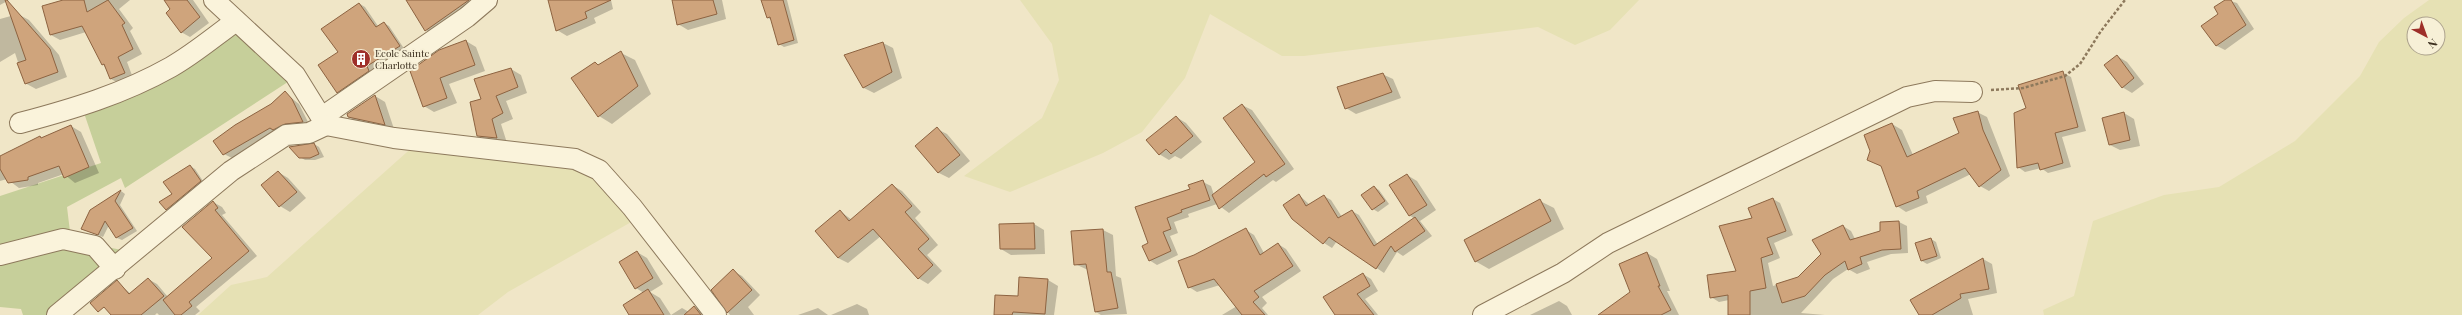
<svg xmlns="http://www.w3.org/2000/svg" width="2462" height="315" font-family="'Playfair Display',serif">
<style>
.farmland{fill:#e6e1b4;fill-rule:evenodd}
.green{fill:#c6cf9a}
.shadow{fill:#0003}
.building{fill:#cfa47c;stroke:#8d6341}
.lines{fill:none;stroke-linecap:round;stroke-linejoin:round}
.street-casing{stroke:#8d795c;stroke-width:22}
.path{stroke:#8d795c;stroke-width:2.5;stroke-dasharray:3 2;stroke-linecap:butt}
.street{stroke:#faf3db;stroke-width:20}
.labels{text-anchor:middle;stroke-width:4;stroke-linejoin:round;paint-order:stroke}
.poi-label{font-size:10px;fill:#3d3020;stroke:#f7f0d7;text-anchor:start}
</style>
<rect width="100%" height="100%" fill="#f0e6c7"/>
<g class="farmland">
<path d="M 1020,0 L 1639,0 L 1610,30 L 1575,45 L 1538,27 L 1304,56 L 1282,56 L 1210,14 L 1185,78 L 1142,132 L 1103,153 L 1010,192 L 964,176 L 1042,118 L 1059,80 L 1052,44 Z"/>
<path d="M 2429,0 L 2462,0 L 2462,315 L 2044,315 L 2043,310 L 2074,296 L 2093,221 L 2164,195 L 2219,187 L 2295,141 L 2360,76 L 2379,42 L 2404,18 ZM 2414,24 L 2438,24 L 2438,48 L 2414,48 Z"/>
<path d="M 416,144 L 573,162 L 596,174 L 633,221 L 508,292 L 478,315 L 198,315 L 231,285 L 267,277 Z"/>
</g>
<path class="green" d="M 236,26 L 294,78 L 125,188 L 121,178 L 67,207 L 71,240 L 132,252 L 55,315 L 23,315 L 21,309 L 0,307 L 0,196 L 101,163 L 83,110 Z"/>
<g class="shadow">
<path d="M 0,0 L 9,0 L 0,5 Z"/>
<path d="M 67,0 L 130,0 L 119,9 L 133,28 L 130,31 L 142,54 L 127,62 L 133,78 L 120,84 L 111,79 L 86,32 L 60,40 L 51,35 Z"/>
<path d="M 165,0 L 193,0 L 209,23 L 190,37 L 181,32 Z"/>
<path d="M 418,0 L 471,0 L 476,8 L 436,36 L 426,30 Z"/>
<path d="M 549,0 L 611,0 L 613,9 L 594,18 L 596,23 L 567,36 L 557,30 Z"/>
<path d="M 673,0 L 722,0 L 726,19 L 688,30 L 678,24 Z"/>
<path d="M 764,0 L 787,0 L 798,43 L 784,47 L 779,44 L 772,20 L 768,18 Z"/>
<path d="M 2227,0 L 2237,3 L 2254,29 L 2225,50 L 2217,46 L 2202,27 L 2219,14 Z"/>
<path d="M 360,4 L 365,7 L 378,26 L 384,23 L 389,26 L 405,50 L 372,70 L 374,74 L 343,95 L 337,92 L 339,52 Z"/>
<path d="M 18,14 L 29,20 L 59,55 L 67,77 L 36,89 L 25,83 L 15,53 L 0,62 L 0,19 Z"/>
<path d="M 466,41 L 476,47 L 485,71 L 449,84 L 457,103 L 434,112 L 424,106 L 411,71 Z"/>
<path d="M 883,43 L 893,48 L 902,78 L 874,93 L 864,88 Z"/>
<path d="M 621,53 L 635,60 L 651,94 L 612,124 L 599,116 L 573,78 L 595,63 L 600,66 Z"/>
<path d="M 2117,56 L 2127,62 L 2144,84 L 2132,93 L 2122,87 Z"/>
<path d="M 511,69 L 521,75 L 527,93 L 506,101 L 513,119 L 501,124 L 507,143 L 488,141 L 478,135 L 482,100 Z"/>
<path d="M 2063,73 L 2071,77 L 2086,131 L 2062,137 L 2071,167 L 2048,173 L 2041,168 L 2025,172 L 2018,167 L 2027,109 Z"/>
<path d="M 1382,74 L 1393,79 L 1401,98 L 1356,114 L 1346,108 Z"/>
<path d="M 285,93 L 299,104 L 310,126 L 277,132 L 232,158 L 224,154 Z"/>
<path d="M 375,96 L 385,102 L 394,129 L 359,123 L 349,117 Z"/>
<path d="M 1242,105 L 1252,110 L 1294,169 L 1276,182 L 1273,180 L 1229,213 L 1217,204 L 1188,214 L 1189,217 L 1174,222 L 1178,233 L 1170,236 L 1178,255 L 1157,265 L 1149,260 L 1149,243 L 1136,207 L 1191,189 L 1203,182 L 1211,186 L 1214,195 L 1256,162 Z"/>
<path d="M 1977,112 L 1987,117 L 2010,176 L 1989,191 L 1980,186 L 1971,174 L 1926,196 L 1928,203 L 1906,212 L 1897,206 L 1883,167 L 1868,160 L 1892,124 L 1902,130 L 1913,155 L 1960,133 Z"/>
<path d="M 2124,113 L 2134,119 L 2140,146 L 2120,150 L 2110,145 Z"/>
<path d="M 1176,117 L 1186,123 L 1202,142 L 1181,159 L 1175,156 L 1169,160 L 1159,154 Z"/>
<path d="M 71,126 L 81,132 L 99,173 L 75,183 L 64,174 L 38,183 L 38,185 L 19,188 L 7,179 L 0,181 L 0,157 L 40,137 L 42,138 Z"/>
<path d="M 937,129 L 947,134 L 970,161 L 949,178 L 939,173 L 917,147 Z"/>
<path d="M 314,144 L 319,147 L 324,157 L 315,160 L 305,160 L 300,157 Z"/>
<path d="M 190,166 L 195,169 L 205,184 L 172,212 L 167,209 Z"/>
<path d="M 278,172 L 288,178 L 306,198 L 290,212 L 280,206 L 262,185 Z"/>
<path d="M 1407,175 L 1417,181 L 1436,210 L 1420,221 L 1432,236 L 1403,256 L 1397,252 L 1384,273 L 1337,241 L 1332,248 L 1324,243 L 1293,218 L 1299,195 L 1310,205 L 1324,196 L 1331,200 L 1342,217 L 1352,211 L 1359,215 L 1378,245 L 1415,219 L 1409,215 Z"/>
<path d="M 892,185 L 902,191 L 921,212 L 915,218 L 938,245 L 927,255 L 942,271 L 928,284 L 918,278 L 881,236 L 848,263 L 838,258 L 840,211 L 852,220 Z"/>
<path d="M 1374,187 L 1379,190 L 1389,204 L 1378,212 L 1373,209 Z"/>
<path d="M 121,191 L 125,194 L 120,205 L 137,231 L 122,240 L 117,238 L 109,225 L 103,237 L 82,229 L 91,210 Z"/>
<path d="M 1773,199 L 1780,203 L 1793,235 L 1774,243 L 1780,258 L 1768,263 L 1773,286 L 1799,278 L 1823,254 L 1843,226 L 1851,231 L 1855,239 L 1881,231 L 1899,222 L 1907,226 L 1908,253 L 1891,254 L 1867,262 L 1870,269 L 1857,274 L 1848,269 L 1833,279 L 1801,313 L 1825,315 L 1729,315 L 1729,300 L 1719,302 L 1711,297 L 1737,272 L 1753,219 Z"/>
<path d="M 1540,201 L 1554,208 L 1564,229 L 1489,269 L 1475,261 Z"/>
<path d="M 213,202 L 222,207 L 226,213 L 222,215 L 257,256 L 196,307 L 200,311 L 195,315 L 159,315 L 157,313 L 155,315 L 112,315 L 117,282 L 131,294 L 148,279 L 157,284 L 168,297 L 213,258 Z"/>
<path d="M 1034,224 L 1044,230 L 1045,254 L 1011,255 L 1001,249 L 1000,225 Z"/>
<path d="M 1103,230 L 1113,235 L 1116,276 L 1121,278 L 1127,314 L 1101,315 L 1096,312 L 1088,270 L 1075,264 L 1072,232 Z"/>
<path d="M 1246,230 L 1254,235 L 1264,253 L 1278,244 L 1286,249 L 1301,271 L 1262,297 L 1267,303 L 1262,308 L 1268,315 L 1222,315 L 1237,306 L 1220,285 L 1197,292 L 1189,287 L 1195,256 Z"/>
<path d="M 1931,239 L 1936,242 L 1941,258 L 1927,264 L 1922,261 Z"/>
<path d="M 637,252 L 647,258 L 663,284 L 650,292 L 660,298 L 671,315 L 682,308 L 689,312 L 694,307 L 708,315 L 631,315 L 644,293 L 636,288 Z"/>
<path d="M 1647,253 L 1657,259 L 1670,291 L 1667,291 L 1679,315 L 1613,315 L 1631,292 Z"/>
<path d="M 1983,259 L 1992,264 L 1997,293 L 1968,299 L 1973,315 L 1920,315 Z"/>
<path d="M 733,271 L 742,276 L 760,295 L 748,307 L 754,315 L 730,315 L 712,290 Z"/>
<path d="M 1363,274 L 1371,279 L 1378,291 L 1365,299 L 1378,315 L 1336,315 Z"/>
<path d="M 1048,280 L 1058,286 L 1054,315 L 995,315 Z"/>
<path d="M 1559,301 L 1567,306 L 1572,315 L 1530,315 Z"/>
<path d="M 857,304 L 867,309 L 869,315 L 831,315 Z"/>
<path d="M 818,308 L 828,315 L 798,315 Z"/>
</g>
<g class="building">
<path d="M 5,0 L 7,0 L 50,49 L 58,72 L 25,84 L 17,63 L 26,60 Z"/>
<path d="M 63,0 L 84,0 L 87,12 L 108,0 L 125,23 L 122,25 L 133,49 L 118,57 L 125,73 L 110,79 L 104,64 L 102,65 L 82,26 L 50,35 L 42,6 Z"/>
<path d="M 164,0 L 187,0 L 200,17 L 181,33 L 166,13 L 170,9 Z"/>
<path d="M 406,0 L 469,0 L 425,31 Z"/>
<path d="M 548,0 L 611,0 L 585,12 L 587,18 L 556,31 Z"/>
<path d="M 672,0 L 713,0 L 717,14 L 677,25 Z"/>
<path d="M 761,0 L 783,0 L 794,40 L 778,45 L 770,17 L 767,18 Z"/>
<path d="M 2225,0 L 2231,0 L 2246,25 L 2216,46 L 2201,26 L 2218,14 L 2214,7 Z"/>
<path d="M 359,3 L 376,27 L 384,22 L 400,46 L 367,66 L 369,71 L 337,93 L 318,65 L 338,52 L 321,29 Z"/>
<path d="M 466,40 L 475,65 L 440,78 L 447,98 L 423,107 L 410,71 L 439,50 Z"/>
<path d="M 883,42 L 892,72 L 863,88 L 844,55 Z"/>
<path d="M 621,51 L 638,86 L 598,117 L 571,78 L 595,62 L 598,65 Z"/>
<path d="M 2117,55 L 2134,78 L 2122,88 L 2104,65 Z"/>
<path d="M 511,68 L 518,87 L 496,96 L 503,113 L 492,119 L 497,138 L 477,136 L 470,102 L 481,99 L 474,79 Z"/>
<path d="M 2063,71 L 2078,127 L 2055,133 L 2063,163 L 2040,170 L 2038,163 L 2017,168 L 2014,113 L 2026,108 L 2018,85 Z"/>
<path d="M 1383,73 L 1392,92 L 1345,109 L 1337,87 Z"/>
<path d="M 285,91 L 292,99 L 303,122 L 285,124 L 273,130 L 270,128 L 223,155 L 213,141 L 235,125 L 271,104 Z"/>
<path d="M 375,95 L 385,125 L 348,117 L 347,114 Z"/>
<path d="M 1242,104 L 1285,164 L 1266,177 L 1264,174 L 1219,209 L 1212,195 L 1255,162 L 1223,118 Z"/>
<path d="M 1978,111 L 1983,130 L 2001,170 L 1979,187 L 1965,168 L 1917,191 L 1919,198 L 1896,207 L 1881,166 L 1867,160 L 1870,151 L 1864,135 L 1892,123 L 1907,157 L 1959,133 L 1953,118 Z"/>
<path d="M 2124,112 L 2130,140 L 2109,145 L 2102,118 Z"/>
<path d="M 1176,116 L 1193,136 L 1171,154 L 1166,149 L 1159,155 L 1146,140 Z"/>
<path d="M 71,125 L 89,167 L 64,178 L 59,166 L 28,177 L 28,180 L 8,183 L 0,169 L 0,156 L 40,136 L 41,138 Z"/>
<path d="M 937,127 L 960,155 L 938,173 L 915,146 Z"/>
<path d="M 314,143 L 319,154 L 310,158 L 299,158 L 289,147 Z"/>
<path d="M 190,165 L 201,181 L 166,210 L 159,202 L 172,194 L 163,182 Z"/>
<path d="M 278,171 L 297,192 L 279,207 L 261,185 Z"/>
<path d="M 1407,174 L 1427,205 L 1409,216 L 1389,185 Z"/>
<path d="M 1203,180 L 1210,200 L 1181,210 L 1182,212 L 1167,218 L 1171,229 L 1163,232 L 1171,251 L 1149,261 L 1142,246 L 1148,243 L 1135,207 L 1190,189 L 1188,185 Z"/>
<path d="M 892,184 L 912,206 L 905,212 L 929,239 L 918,249 L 933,265 L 918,279 L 873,229 L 838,258 L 815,231 L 840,210 L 849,221 Z"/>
<path d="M 1374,186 L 1385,201 L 1372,210 L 1361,195 Z"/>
<path d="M 121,190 L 115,201 L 133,228 L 116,238 L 105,221 L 98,235 L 81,229 L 90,210 Z"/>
<path d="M 1299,194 L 1306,206 L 1324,195 L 1338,218 L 1352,210 L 1374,246 L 1415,217 L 1425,231 L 1395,252 L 1391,246 L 1376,269 L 1329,237 L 1323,244 L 1292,219 L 1283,205 Z"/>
<path d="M 1773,198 L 1786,231 L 1767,238 L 1773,254 L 1761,258 L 1766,288 L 1750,291 L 1750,315 L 1728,315 L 1728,295 L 1710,298 L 1707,275 L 1736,271 L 1719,226 L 1752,218 L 1748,208 Z"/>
<path d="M 1540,199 L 1551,221 L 1475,262 L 1464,240 Z"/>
<path d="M 213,201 L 218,208 L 215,210 L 249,251 L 189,302 L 192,306 L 181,315 L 175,315 L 163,300 L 212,258 L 182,227 Z"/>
<path d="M 1899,221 L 1901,249 L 1882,250 L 1860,257 L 1862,264 L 1848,270 L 1845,261 L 1825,275 L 1805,296 L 1782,303 L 1776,284 L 1798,277 L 1821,254 L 1812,240 L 1843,225 L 1850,240 L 1880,231 L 1880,222 Z"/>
<path d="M 1034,223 L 1035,249 L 1000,249 L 999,224 Z"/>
<path d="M 1246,228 L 1260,255 L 1278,243 L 1293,266 L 1254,291 L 1259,297 L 1253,302 L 1265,315 L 1242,315 L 1214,279 L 1188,288 L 1178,261 L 1194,255 Z"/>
<path d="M 1103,229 L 1107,272 L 1111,272 L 1118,308 L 1095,312 L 1086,264 L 1074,265 L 1071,231 Z"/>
<path d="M 1931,238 L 1937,256 L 1921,261 L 1915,243 Z"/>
<path d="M 637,251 L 653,278 L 635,289 L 619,262 Z"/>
<path d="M 1647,252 L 1660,286 L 1658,286 L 1671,310 L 1661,315 L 1598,315 L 1630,292 L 1619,264 Z"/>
<path d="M 1983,258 L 1989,289 L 1960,294 L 1961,298 L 1932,315 L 1919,315 L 1910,300 Z"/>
<path d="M 733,269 L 752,290 L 727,313 L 711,290 Z"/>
<path d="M 1363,273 L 1370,286 L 1357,294 L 1374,315 L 1335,315 L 1323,297 Z"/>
<path d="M 1019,277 L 1048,279 L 1045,314 L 1013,312 L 1012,315 L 994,315 L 995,295 L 1018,296 Z"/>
<path d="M 148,278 L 164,296 L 141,315 L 111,315 L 104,307 L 98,312 L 90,303 L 117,280 L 129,294 Z"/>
<path d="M 648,289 L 664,315 L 629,315 L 623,305 Z"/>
<path d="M 694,306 L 701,315 L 684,315 Z"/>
</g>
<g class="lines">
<g class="street-casing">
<g id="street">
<path d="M 214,0 L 295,75 L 326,125 L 394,138 L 575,159 L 599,170 L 632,207 L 716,315"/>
<path d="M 322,117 L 467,17 L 487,0"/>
<path d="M 20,123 C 73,109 123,94 171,67 C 194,54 215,36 236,21"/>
<path d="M 0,255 L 63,239 L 95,246 L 115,269"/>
<path d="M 57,315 L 231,171 L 286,135 L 309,133 L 326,125"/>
<path d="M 1483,315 L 1563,273 L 1608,243 L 1907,97 L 1935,91 L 1972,92"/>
</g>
</g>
<path class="path" d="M 1991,90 L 2023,88 L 2065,76 L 2080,64 L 2101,31 L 2125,0"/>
<use href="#street" class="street"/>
</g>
<defs>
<g id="building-disc" transform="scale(1)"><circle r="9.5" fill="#9e2f29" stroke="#f7f0d7"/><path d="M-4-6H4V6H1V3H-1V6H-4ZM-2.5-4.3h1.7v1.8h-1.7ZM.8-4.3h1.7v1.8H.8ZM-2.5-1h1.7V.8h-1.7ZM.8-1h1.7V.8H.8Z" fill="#fff"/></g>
</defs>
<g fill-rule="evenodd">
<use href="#building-disc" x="361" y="59"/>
</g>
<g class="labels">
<g class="poi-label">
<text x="375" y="57">Ecole Sainte<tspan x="375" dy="12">Charlotte</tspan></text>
</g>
</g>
<g transform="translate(2426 36) rotate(139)"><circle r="19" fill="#f7f0d7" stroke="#ada38e"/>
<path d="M0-3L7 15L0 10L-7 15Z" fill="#9e2f29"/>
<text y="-6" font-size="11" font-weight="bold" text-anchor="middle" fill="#3d3020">N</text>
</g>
</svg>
